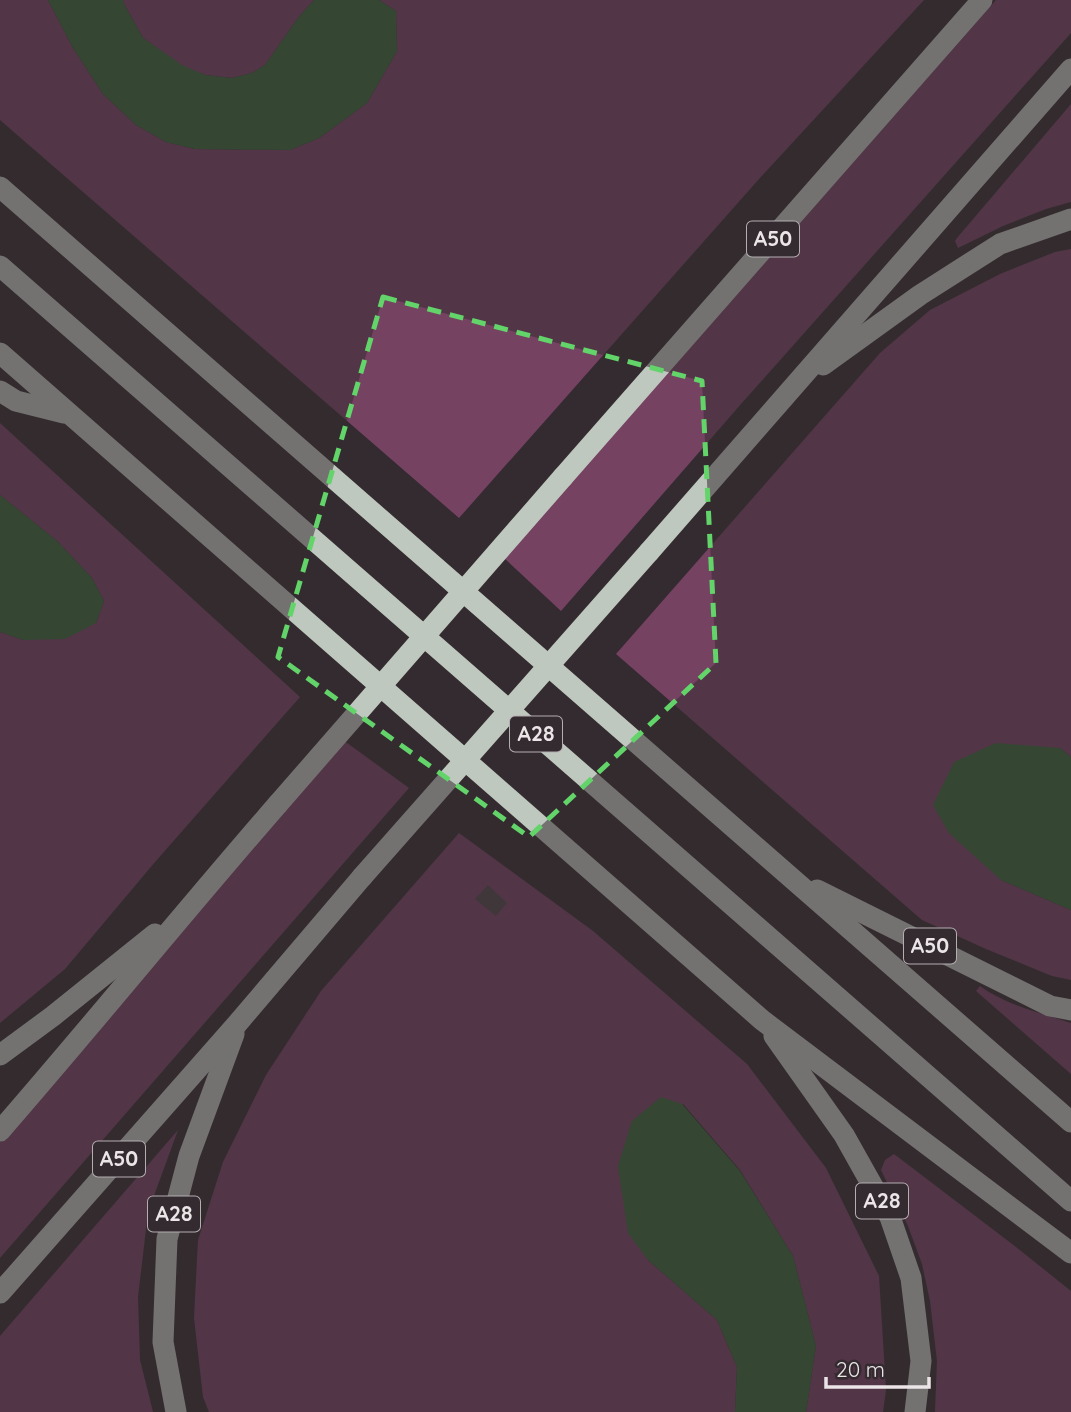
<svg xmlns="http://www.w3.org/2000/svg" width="1071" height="1412" font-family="Quicksand,sans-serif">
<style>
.green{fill:#754262}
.water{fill:#356837}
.building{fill:#4f454b}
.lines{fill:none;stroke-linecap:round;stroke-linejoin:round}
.highway{stroke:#bfc8bf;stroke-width:21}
.highway-bridge{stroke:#bfc8bf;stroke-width:21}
.marked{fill:none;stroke:#62d469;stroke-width:5;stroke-dasharray:14 9;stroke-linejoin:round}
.labels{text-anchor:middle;stroke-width:5;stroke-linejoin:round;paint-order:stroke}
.shield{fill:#342b30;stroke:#b4adb1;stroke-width:2}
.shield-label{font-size:21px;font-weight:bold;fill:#ebe5e8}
</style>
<rect width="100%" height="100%" fill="#342b30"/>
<g class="green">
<path d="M 0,0 L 48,0 L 73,48 L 103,94 L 136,125 L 166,142 L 195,149 L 290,150 L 319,138 L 367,103 L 397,51 L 396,11 L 379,0 L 924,0 L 759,179 L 459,518 L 0,120 Z"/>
<path d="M 123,0 L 314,0 L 298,18 L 265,65 L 252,73 L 232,78 L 205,75 L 182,66 L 143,38 L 124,4 Z"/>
<path d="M 996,0 L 1071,0 L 1071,33 L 741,404 L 561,611 L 504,558 Z"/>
<path d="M 1071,104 L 1071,202 L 1046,209 L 1003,226 L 958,248 L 955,241 L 957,238 Z"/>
<path d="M 1071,249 L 1071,757 L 1060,748 L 1001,880 L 1071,910 L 1071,980 L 1052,976 L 986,949 L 922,920 L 616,654 L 880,353 L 930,310 L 1000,274 L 1055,252 Z"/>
<path d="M 0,423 L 300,697 L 155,862 L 65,969 L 0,1023 L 0,632 L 23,640 L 96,623 L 104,601 L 92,578 L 57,541 L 0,495 Z"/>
<path d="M 343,740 L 409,788 L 0,1258 L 0,1142 L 292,798 Z"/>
<path d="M 459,833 L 593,931 L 747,1064 L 826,1168 L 879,1276 L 886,1390 L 883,1412 L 806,1412 L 816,1346 L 793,1256 L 740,1170 L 683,1104 L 648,1260 L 717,1320 L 737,1367 L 735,1412 L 209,1412 L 203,1397 L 194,1318 L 198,1240 L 223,1162 L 266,1075 L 321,991 Z"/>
<path d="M 980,986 C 1006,1005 1040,1013 1071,1023 L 1071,1074 L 976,991 Z"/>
<path d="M 178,1130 L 148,1212 L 138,1297 L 140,1360 L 153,1412 L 0,1412 L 0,1336 Z"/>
<path d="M 894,1154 L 1016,1247 L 1071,1291 L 1071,1412 L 935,1412 L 937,1361 L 930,1301 L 922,1264 L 908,1226 L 881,1170 L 885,1160 Z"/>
</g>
<g class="water">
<path d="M 48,0 L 123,0 L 124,4 L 143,38 L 182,65 L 205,75 L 232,78 L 252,73 L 265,65 L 298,18 L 314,0 L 379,0 L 396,11 L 397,51 L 367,103 L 319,138 L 290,150 L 195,149 L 166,142 L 136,125 L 103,94 L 73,48 Z"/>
<path d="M 0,495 L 57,541 L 92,578 L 104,601 L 96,623 L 65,639 L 23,640 L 0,632 Z"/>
<path d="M 996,743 L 1060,748 L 1071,757 L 1071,910 L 1001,880 L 949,833 L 933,805 L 954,762 Z"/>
<path d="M 661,1097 L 682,1104 L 740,1171 L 793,1256 L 816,1346 L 806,1412 L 735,1412 L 737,1367 L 717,1320 L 648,1260 L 628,1233 L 618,1166 L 632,1121 Z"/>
</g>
<path class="building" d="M 488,885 L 507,903 L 496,916 L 475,899 Z"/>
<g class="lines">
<g class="highway">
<path d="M 0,187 L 1071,1122"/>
<path d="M 0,266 L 1071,1201"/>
<path d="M 0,353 L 762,1020 L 1071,1253"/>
<path d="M 823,365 L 920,295 L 1000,244 L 1071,219"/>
<path d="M 0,391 L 16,401 L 64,413"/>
<path d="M 563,477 L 982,0"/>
<path d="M 649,552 L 1071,69"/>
<path d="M 817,890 L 1050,1006 L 1071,1010"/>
<path d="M 774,1036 L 844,1135 L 890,1217 L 911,1278 L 921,1361 L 915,1412"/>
<path d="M 0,1055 L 53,1016 L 155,934"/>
<path d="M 0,1131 C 94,1023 184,912 278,804"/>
<path d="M 0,1293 L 237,1024 L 362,877"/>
<path d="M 176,1412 L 163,1342 L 167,1239 L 189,1156 L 234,1034"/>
</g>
<g class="highway-bridge">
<path d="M 278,804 L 563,477"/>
<path d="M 362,877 L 649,552"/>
</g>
</g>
<path d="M0 0H1071V1412H0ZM 383,297 L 702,381 L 716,663 L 529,837 L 278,657 Z" fill="#342b30" fill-opacity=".55" fill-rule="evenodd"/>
<path class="marked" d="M 383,297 L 702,381 L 716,663 L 529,837 L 278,657 Z"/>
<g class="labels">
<g class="shield">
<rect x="747" y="221.5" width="52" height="35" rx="5"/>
<rect x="510" y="716.5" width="52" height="35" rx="5"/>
<rect x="904" y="928.5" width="52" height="35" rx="5"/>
<rect x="93" y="1141.5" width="52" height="35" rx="5"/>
<rect x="856" y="1183.5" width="52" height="35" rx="5"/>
<rect x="148" y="1196.5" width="52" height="35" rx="5"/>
</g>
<g class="shield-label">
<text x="773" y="246">A50</text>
<text x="536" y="741">A28</text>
<text x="930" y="953">A50</text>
<text x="119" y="1166">A50</text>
<text x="882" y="1208">A28</text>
<text x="174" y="1221">A28</text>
</g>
</g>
<path d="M826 1377v10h103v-10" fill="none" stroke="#ebe5e8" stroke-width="3.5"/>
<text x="836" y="1377" font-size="21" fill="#ebe5e8" stroke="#342b30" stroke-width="5" paint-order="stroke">20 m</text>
</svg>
